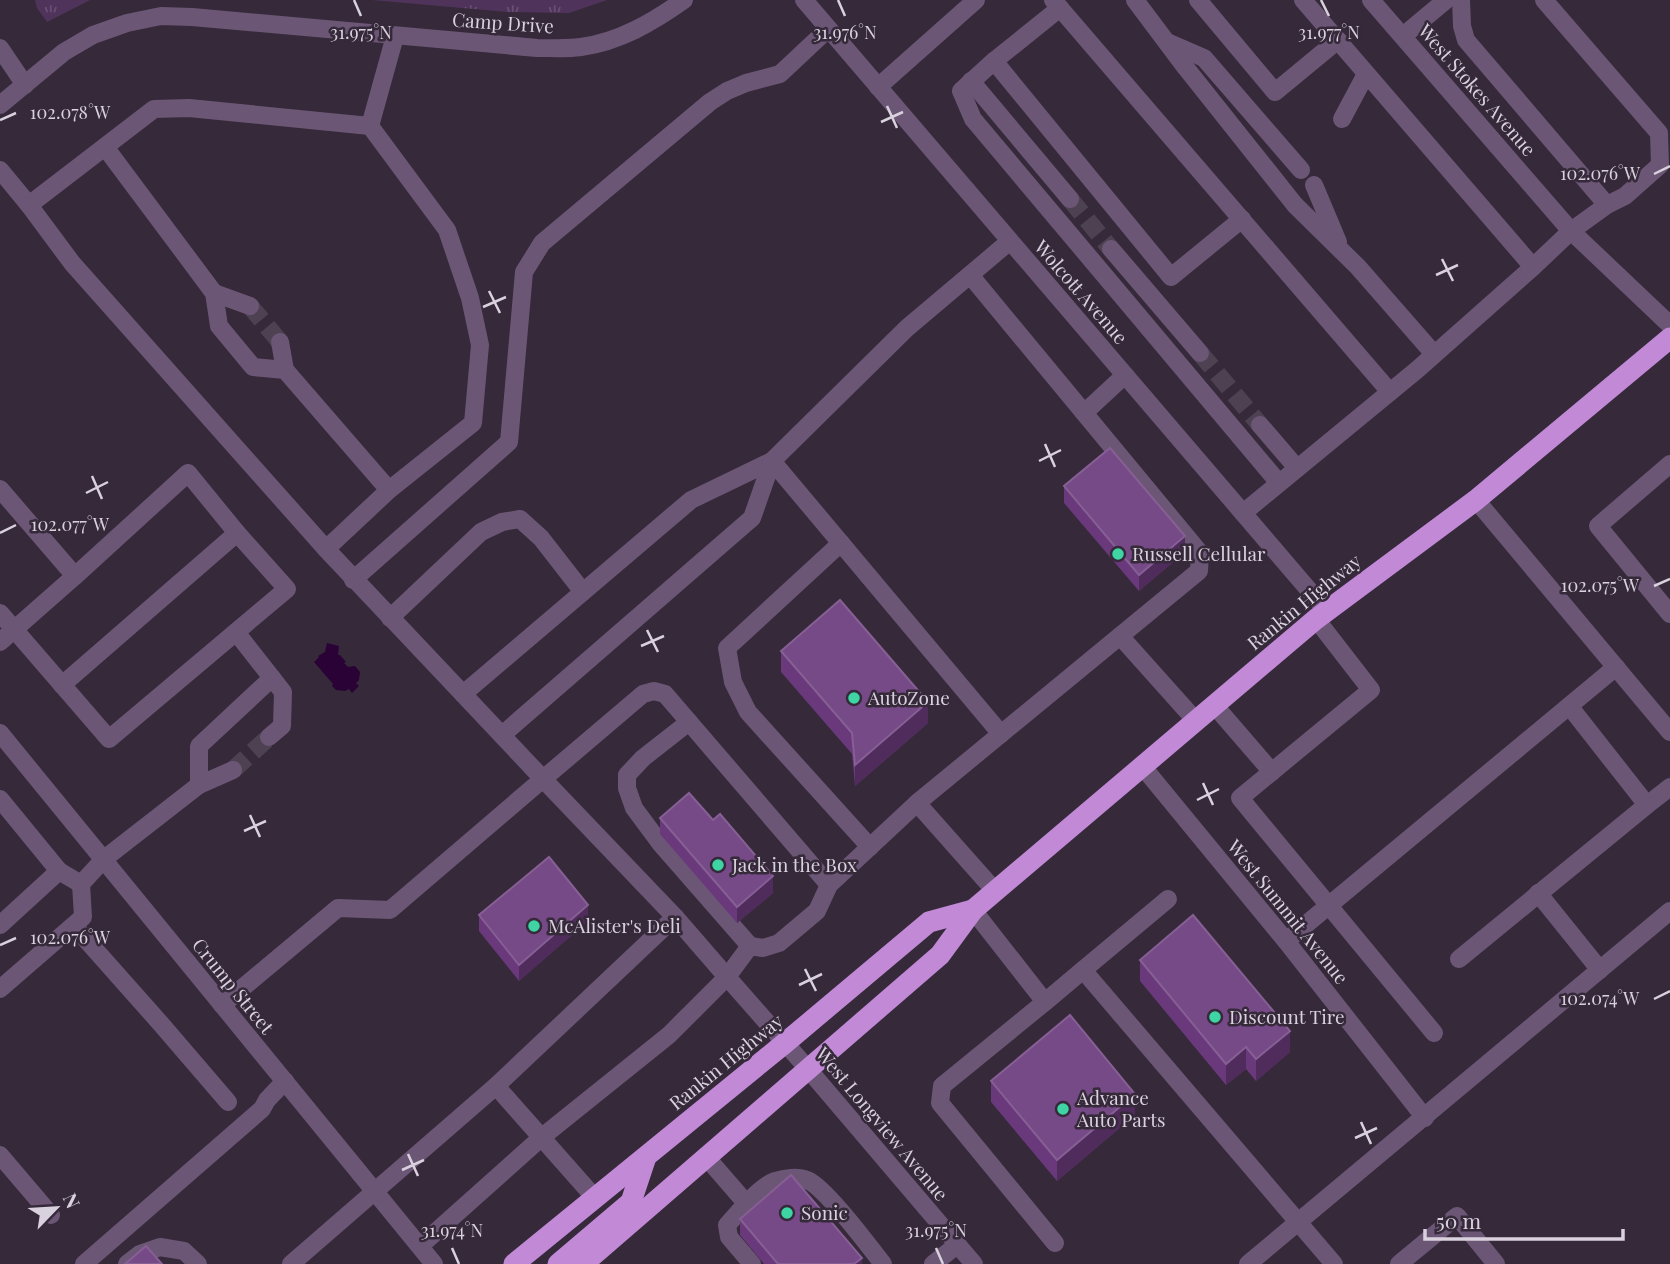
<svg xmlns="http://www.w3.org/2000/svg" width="1670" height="1264" font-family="'Playfair Display',serif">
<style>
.grass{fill:url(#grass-tufts)}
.water{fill:#2a0236}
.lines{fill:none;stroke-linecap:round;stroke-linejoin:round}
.minor-tunnel{stroke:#4e4252;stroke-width:18;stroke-dasharray:18 9;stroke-linecap:butt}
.minor{stroke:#6c5675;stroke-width:18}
.highway{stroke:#c189d6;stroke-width:21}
.wall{fill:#6a397b}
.shaded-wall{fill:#502c5d}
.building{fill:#764a86;stroke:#865f94;stroke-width:2}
.ticks{fill:none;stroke:#d9d1dd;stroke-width:2.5}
.poi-dot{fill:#3ed4a3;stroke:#35293a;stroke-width:2.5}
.labels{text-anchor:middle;stroke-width:5;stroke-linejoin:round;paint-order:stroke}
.street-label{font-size:19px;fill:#d9d1dd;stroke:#35293a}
.poi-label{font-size:19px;fill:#d9d1dd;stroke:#35293a;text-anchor:start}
.ticks-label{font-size:18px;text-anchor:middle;fill:#d9d1dd;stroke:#35293a;stroke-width:5;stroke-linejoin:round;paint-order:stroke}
</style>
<defs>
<pattern id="grass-tufts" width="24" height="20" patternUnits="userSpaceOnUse" patternTransform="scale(1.75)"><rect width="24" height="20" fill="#50335b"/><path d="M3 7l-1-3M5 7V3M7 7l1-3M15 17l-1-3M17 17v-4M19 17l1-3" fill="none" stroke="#695072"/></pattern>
</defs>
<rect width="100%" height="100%" fill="#35293a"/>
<g class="grass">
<path d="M 35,0 L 90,0 L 47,22 L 37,8 Z"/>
<path d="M 372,0 L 607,0 L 569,13 L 508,12 Z"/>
</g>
<path class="water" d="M 327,643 L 339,646 L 338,655 L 340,655 L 346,662 L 344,663 L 348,667 L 355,666 L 360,672 L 359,680 L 356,683 L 359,686 L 352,693 L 349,689 L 345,691 L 336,690 L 332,686 L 333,684 L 314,662 L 319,657 L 318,656 L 325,652 Z"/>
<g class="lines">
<g class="minor-tunnel">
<path d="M 1070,199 L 1111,249"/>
<path d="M 250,306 L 280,342"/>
<path d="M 1200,353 L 1260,425"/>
<path d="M 233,770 L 269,737"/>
</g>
<g class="minor">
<path d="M 804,0 L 1326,610"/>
<path d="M 1053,0 L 1390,392"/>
<path d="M 1135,0 L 1186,68 L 1295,205 L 1358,267 L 1434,354"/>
<path d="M 1198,0 L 1275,92 L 1338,40"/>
<path d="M 1303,0 L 1533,267"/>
<path d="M 1371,0 L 1571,231 L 1670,325"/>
<path d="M 1461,0 L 1462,26 L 1466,40 L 1607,205"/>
<path d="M 1060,8 L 994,61 L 1171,277 L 1242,219"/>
<path d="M 1403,36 L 1446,0"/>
<path d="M 1167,42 L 1204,58 L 1301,170"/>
<path d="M 0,48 L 25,85"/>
<path d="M 994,61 L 961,91 L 973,119 L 1279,483"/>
<path d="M 971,81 L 1070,199"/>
<path d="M 878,87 L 976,0"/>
<path d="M 0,105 L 64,52 L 93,35 L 127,23 L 161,16 L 192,17 L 537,48 C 552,48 567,49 581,47 C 619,42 653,22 684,0"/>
<path d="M 1342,119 L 1366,74"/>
<path d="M 105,147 L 214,293 L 219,326 L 253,367 L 285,370 L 389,490"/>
<path d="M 0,170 L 29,205 L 154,109 L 189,108 L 370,126 L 395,36"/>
<path d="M 1314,185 L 1338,242"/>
<path d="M 29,205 L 72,263 L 326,549 L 389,490 L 473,423 L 480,345 L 470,298 L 447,230 L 370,126"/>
<path d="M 1111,249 L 1200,353"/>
<path d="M 970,275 L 1200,553 L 1199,571 L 1120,636"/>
<path d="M 214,293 L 250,306"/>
<path d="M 280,342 L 285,370"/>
<path d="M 1084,413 L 1125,375"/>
<path d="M 1260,425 L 1297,468"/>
<path d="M 772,461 L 691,500 L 463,694 L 543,779 L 643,694 L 654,691 L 665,694 L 829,885"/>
<path d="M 1670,464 L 1598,526 L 1670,614"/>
<path d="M 0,489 L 75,576 L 0,642"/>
<path d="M 1476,500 L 1670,732"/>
<path d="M 1243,513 L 1418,369 L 1533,267 L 1571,231 L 1607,205 L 1625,196 L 1660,165 L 1659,133 L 1544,0"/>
<path d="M 841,543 L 727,648 L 733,682 L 748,712 L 870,847"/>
<path d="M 326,549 L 463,694"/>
<path d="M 353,580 L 509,442 L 524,272 L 542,243 L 710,102 L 727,91 L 746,83 L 780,74 L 828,29"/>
<path d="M 0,613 L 109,739 L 287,589 L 237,533 L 188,473 L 75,576"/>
<path d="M 390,618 L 481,532 L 502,522 L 520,519 L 541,538 L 583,592"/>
<path d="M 1316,619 L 1371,690 L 1240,798 L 1434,1033"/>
<path d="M 236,632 L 283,692 L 282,726 L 269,737"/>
<path d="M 62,685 L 237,533"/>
<path d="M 1215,706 L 1272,772"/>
<path d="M 1570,707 L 1647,805 L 1670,787"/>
<path d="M 689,722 L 643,758 L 627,775 L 627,788 L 634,808 L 660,843 L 750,946"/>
<path d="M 0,733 L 434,1264"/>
<path d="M 1001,734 L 772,461 L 907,328 L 1010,241"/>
<path d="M 502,735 L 752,518 L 772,461"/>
<path d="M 1143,767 L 1286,941 L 1425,1118"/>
<path d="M 199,785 L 199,746 L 272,678"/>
<path d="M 0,799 L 59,871"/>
<path d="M 917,803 L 1120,636 L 1196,721"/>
<path d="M 1538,893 L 1600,970"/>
<path d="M 973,910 L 1045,1002 L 1083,970 L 1334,1264"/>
<path d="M 0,925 L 59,871 L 81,884"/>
<path d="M 74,926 L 161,1024 L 228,1102"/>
<path d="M 1286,941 L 1616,667"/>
<path d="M 1459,959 L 1647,805"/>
<path d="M 1083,970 L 1168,899"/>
<path d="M 0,989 L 83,917 L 81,884 L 104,859 L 199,785 L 233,770"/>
<path d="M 1045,1002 L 942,1086 L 940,1103 L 1055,1243"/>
<path d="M 222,1005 L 338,908 L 390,910 L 543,779 L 675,917 L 727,977 L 669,1035 L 542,1137 L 420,1246"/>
<path d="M 496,1086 L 595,1198"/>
<path d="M 0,1155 L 51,1215"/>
<path d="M 707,1158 L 746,1203"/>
<path d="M 84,1264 L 262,1109 L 267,1100 L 285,1081"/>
<path d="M 127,1264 L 140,1254 L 160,1247 L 184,1251 L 198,1264"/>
<path d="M 291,1264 L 496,1086 L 675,917"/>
<path d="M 752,1264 L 729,1237 L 727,1225 C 739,1212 759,1187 775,1181 C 784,1178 798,1176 807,1180 C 825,1187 869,1246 883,1264"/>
<path d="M 933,1264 L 957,1245"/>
<path d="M 974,1264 L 808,1069 L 727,977 L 750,946 L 763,948 L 779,943 L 817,911 L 829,885 L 917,803 L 995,891"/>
<path d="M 1248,1264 L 1670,911"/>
<path d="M 1399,1264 L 1457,1216 L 1496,1264"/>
</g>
<g class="highway">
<path d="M 514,1264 L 785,1043 L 929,922 L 973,910"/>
<path d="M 558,1264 L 631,1202 L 646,1157"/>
<path d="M 583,1264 L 940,955 L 973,910 L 1316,619 L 1476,500 L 1670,338"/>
</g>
</g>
<g class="wall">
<path d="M 1064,486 L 1185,552 L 1139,591 L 1064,503 Z"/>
<path d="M 781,651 L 928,723 L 855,786 L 852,754 L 781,672 Z"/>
<path d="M 660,818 L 773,893 L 737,923 L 660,834 Z"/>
<path d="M 479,915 L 588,921 L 519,981 L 479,931 Z"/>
<path d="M 1140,960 L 1290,1052 L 1256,1081 L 1246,1069 L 1226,1085 L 1140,981 Z"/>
<path d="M 991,1081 L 1135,1115 L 1057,1181 L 991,1102 Z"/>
<path d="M 740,1219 L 862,1264 L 764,1264 L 740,1235 Z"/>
</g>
<g class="shaded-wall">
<path d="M 1185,536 L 1185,552 L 1139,591 L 1139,575 Z"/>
<path d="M 928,702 L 928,723 L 855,786 L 855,765 Z"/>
<path d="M 773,876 L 773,893 L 737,923 L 737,907 Z"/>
<path d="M 588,905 L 588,921 L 519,981 L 519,965 Z"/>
<path d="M 1290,1031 L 1290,1052 L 1256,1081 L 1256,1059 Z"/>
<path d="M 1246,1047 L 1246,1069 L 1226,1085 L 1226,1064 Z"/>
<path d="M 1135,1094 L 1135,1115 L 1057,1181 L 1057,1160 Z"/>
<path d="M 862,1258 L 862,1264 L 854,1264 Z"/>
</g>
<g class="building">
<path d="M 1110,448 L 1185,536 L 1139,575 L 1064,486 Z"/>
<path d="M 840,600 L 928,702 L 855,765 L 852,733 L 781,651 Z"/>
<path d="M 689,793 L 713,820 L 720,814 L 773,876 L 737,907 L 660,818 Z"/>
<path d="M 549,857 L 588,905 L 519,965 L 479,915 Z"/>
<path d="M 1193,915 L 1290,1031 L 1256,1059 L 1246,1047 L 1226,1064 L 1140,960 Z"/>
<path d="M 1070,1015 L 1135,1094 L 1057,1160 L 991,1081 Z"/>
<path d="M 791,1175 L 862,1258 L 854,1264 L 778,1264 L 740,1219 Z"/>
<path d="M 146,1246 L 162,1264 L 125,1264 Z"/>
</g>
<path class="ticks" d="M 354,0 L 361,16M 838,0 L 845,16M 1321,0 L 1329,16M 887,106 L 897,128M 0,120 L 16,113M 881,122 L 903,112M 1654,174 L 1670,166M 1442,259 L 1453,281M 1436,275 L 1458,265M 489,291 L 500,313M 483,307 L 506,297M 1045,444 L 1055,467M 1039,461 L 1061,450M 92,476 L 102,499M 86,493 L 108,482M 0,533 L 16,525M 1654,586 L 1670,579M 647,630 L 658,652M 641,646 L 664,636M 1203,783 L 1213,805M 1197,800 L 1219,789M 250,815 L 260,837M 244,831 L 266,821M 0,945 L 16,938M 805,969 L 816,991M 799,985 L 822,974M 1654,999 L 1670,991M 1361,1122 L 1371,1144M 1355,1138 L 1377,1128M 408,1154 L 418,1176M 402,1170 L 424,1160M 452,1248 L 459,1264M 936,1248 L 943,1264"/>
<g class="poi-dot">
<circle cx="1118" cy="554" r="7"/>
<circle cx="854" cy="698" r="7"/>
<circle cx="718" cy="865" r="7"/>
<circle cx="534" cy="926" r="7"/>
<circle cx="1215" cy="1017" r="7"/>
<circle cx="1063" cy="1109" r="7"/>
<circle cx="787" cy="1213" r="7"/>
</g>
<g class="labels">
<g class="street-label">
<text transform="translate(503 23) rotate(4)" y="7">Camp Drive</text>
<text transform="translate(1477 90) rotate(49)" y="7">West Stokes Avenue</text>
<text transform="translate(1081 292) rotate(49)" y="7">Wolcott Avenue</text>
<text transform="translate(1304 602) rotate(-39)" y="7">Rankin Highway</text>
<text transform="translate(1288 912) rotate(51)" y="7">West Summit Avenue</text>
<text transform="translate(233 986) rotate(51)" y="7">Crump Street</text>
<text transform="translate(726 1062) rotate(-39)" y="7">Rankin Highway</text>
<text transform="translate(882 1124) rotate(50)" y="7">West Longview Avenue</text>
</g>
<g class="poi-label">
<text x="1132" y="561">Russell Cellular</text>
<text x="868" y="705">AutoZone</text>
<text x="732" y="872">Jack in the Box</text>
<text x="548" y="933">McAlister's Deli</text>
<text x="1229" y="1024">Discount Tire</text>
<text x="1077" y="1105">Advance<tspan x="1077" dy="22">Auto Parts</tspan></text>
<text x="801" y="1220">Sonic</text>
</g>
</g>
<g class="ticks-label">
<text x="361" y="39">31.975°N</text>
<text x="845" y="39">31.976°N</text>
<text x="1329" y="39">31.977°N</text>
<text x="70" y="119">102.078°W</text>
<text x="1600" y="180">102.076°W</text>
<text x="70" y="531">102.077°W</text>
<text x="1600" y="592">102.075°W</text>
<text x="70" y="944">102.076°W</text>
<text x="1600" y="1005">102.074°W</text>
<text x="452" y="1237">31.974°N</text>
<text x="936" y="1237">31.975°N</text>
</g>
<g transform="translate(56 1208) rotate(65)" stroke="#35293a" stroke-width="5" paint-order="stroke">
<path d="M0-5L12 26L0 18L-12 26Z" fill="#d9d1dd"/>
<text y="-10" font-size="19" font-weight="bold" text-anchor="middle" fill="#d9d1dd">N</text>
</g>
<path d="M1425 1229v10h198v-10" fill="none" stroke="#d9d1dd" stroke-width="3.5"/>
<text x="1436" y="1229" font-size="21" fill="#d9d1dd" stroke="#35293a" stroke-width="5" paint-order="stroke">50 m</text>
</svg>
